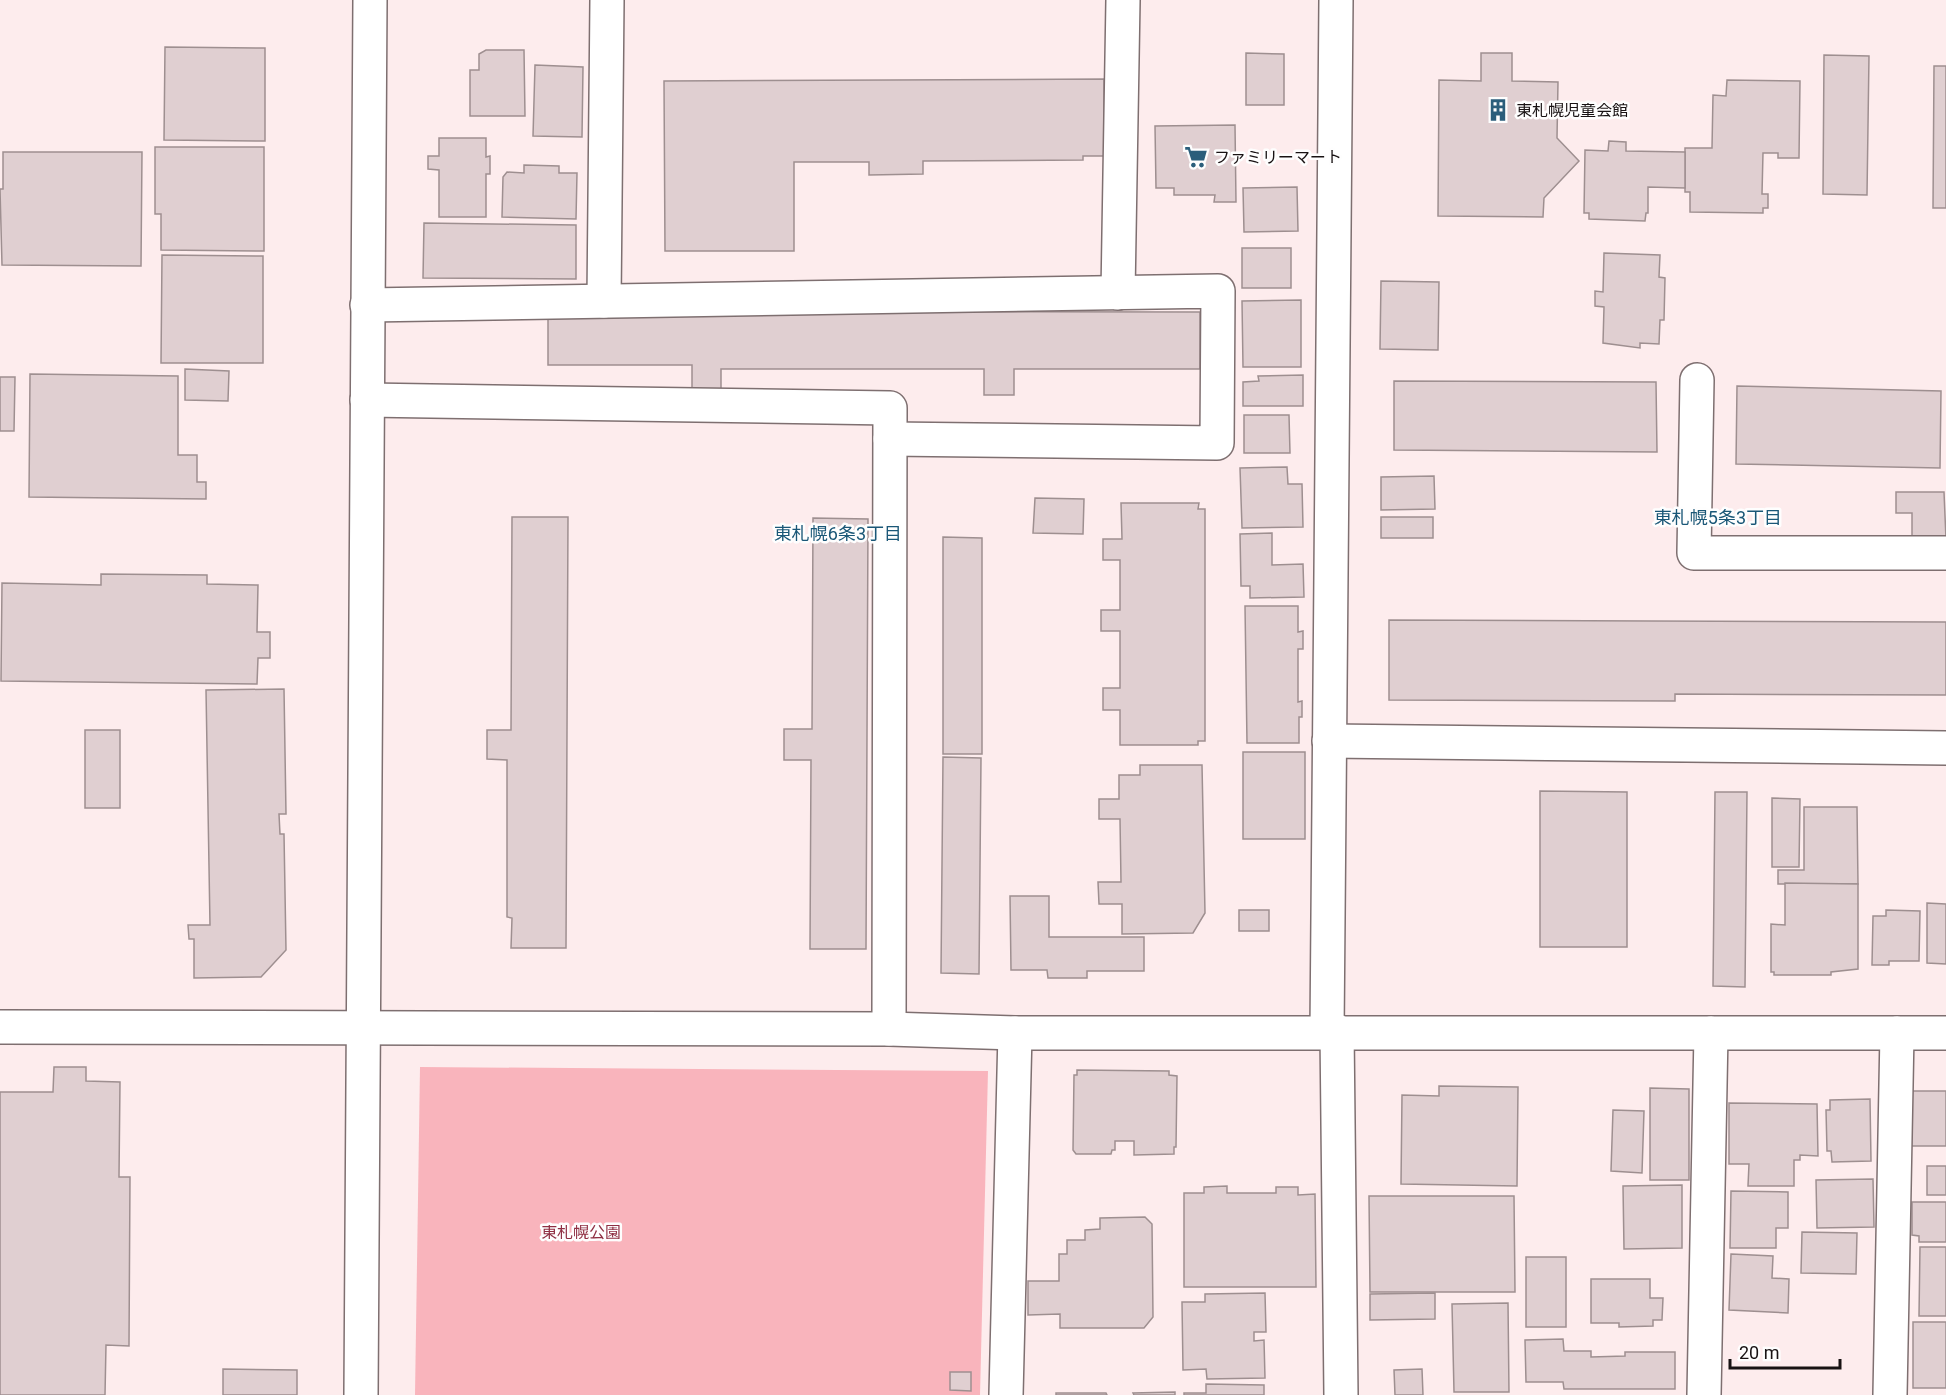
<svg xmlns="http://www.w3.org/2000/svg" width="1946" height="1395" font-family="Roboto,'Noto Sans JP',sans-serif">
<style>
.green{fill:#f9b4bc}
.building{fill:#e0cfd1;stroke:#9e8f90;stroke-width:1.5}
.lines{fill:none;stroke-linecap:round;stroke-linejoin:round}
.minor-casing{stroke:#7e6f70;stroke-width:36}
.minor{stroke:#fff;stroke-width:33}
.labels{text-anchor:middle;stroke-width:5;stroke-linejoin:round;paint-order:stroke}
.poi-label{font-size:16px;fill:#181213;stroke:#fefefe;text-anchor:start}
.park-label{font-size:16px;fill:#8f2f43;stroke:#fefefe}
.neighbourhood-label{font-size:18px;fill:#1a5777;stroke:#fefefe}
</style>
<rect width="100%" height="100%" fill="#fdeced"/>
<path class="green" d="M 420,1067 L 988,1071 L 980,1395 L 415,1395 Z"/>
<g class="building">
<path d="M 165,47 L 265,48 L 265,141 L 164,140 Z"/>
<path d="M 486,50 L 524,50 L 525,116 L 470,116 L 470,70 L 479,70 L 479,54 Z"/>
<path d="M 1246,53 L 1284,54 L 1284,105 L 1246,105 Z"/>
<path d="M 1481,53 L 1512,53 L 1512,81 L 1558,82 L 1557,138 L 1579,161 L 1544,198 L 1543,217 L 1438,216 L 1439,80 L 1481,81 Z"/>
<path d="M 1824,55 L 1869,56 L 1867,195 L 1823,194 Z"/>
<path d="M 535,65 L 583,67 L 582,137 L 533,136 Z"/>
<path d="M 1934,66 L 1946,66 L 1946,208 L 1933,208 Z"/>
<path d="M 1104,79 L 1104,156 L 1083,156 L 1083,160 L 923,161 L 923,174 L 869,175 L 869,162 L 794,162 L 794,251 L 665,251 L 664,81 Z"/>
<path d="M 1727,80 L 1800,81 L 1799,158 L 1778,158 L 1778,153 L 1763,153 L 1762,194 L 1768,194 L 1768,208 L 1763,208 L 1763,213 L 1690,212 L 1690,192 L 1685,192 L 1685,148 L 1712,148 L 1713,95 L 1726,96 Z"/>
<path d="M 1235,125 L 1236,202 L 1214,202 L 1215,195 L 1174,195 L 1174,188 L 1156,188 L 1155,126 Z"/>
<path d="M 439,138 L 486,138 L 486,157 L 490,156 L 490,174 L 486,174 L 486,217 L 439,217 L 439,170 L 428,169 L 428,156 L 439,156 Z"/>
<path d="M 1609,141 L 1626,142 L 1626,151 L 1685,152 L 1685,188 L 1648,187 L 1648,213 L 1646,213 L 1645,221 L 1589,219 L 1589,213 L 1584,213 L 1585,150 L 1608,151 Z"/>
<path d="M 155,147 L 264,147 L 264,251 L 161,250 L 161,214 L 155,214 Z"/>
<path d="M 3,152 L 142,152 L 141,266 L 2,265 L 0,189 L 3,189 Z"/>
<path d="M 524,165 L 559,166 L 559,173 L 577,173 L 576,219 L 502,217 L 503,177 L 507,172 L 524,173 Z"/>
<path d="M 1297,187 L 1298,231 L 1244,232 L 1243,188 Z"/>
<path d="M 424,223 L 576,225 L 576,279 L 423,278 Z"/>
<rect x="1242" y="248" width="49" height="40"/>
<path d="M 1604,253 L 1660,255 L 1659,277 L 1665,278 L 1664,320 L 1660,320 L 1659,344 L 1640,343 L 1640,348 L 1603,343 L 1604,307 L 1595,306 L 1595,291 L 1603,292 Z"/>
<path d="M 162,255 L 263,256 L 263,363 L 161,363 Z"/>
<path d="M 1381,281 L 1439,282 L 1438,350 L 1380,349 Z"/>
<path d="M 1301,300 L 1301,367 L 1243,367 L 1242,301 Z"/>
<path d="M 548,311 L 1200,312 L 1200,369 L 1014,369 L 1014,395 L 984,395 L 984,369 L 721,369 L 721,395 L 692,395 L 692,365 L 548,365 Z"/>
<path d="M 185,369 L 229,371 L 228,401 L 185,400 Z"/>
<path d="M 30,374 L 178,376 L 178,455 L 197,455 L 197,482 L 206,482 L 206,499 L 29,497 Z"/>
<path d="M 1303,375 L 1303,406 L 1243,406 L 1243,382 L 1259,381 L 1258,376 Z"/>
<path d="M 0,377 L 15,377 L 14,431 L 0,431 Z"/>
<path d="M 1394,381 L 1656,382 L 1657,452 L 1394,450 Z"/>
<path d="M 1737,386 L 1941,391 L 1940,468 L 1736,464 Z"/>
<path d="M 1244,415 L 1289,415 L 1290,453 L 1244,453 Z"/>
<path d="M 1287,467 L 1288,484 L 1302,484 L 1303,527 L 1242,528 L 1240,468 Z"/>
<path d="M 1434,476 L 1435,509 L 1381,510 L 1381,477 Z"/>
<path d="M 1896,492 L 1944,492 L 1946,539 L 1912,539 L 1912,513 L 1896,513 Z"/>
<path d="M 1035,498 L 1084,499 L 1083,534 L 1033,533 Z"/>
<path d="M 1121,503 L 1199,503 L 1198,509 L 1205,509 L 1205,741 L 1198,741 L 1198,745 L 1120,745 L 1120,710 L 1103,710 L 1103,688 L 1120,688 L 1120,631 L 1101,631 L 1101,610 L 1120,610 L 1120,560 L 1103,560 L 1103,539 L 1122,539 Z"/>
<path d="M 512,517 L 568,517 L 566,948 L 511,948 L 512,918 L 507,917 L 507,760 L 487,759 L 487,730 L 511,730 Z"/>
<rect x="1381" y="517" width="52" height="21"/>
<path d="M 813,518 L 868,519 L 866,949 L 810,949 L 811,760 L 784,760 L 784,729 L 812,729 Z"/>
<path d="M 1272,533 L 1272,565 L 1303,564 L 1304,597 L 1250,598 L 1250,586 L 1241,586 L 1240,534 Z"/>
<path d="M 943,537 L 982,538 L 982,754 L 943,754 Z"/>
<path d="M 101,574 L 207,575 L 207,584 L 258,585 L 257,632 L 270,632 L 270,658 L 258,658 L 257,684 L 1,681 L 2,583 L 101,585 Z"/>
<path d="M 1245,606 L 1298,606 L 1298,632 L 1303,631 L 1303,649 L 1298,649 L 1298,702 L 1302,701 L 1302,717 L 1299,717 L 1299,743 L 1247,743 Z"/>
<path d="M 1389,620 L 1946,622 L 1946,695 L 1675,694 L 1675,701 L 1389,700 Z"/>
<path d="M 284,689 L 286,814 L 279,814 L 280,834 L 284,834 L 286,950 L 261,977 L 194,978 L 194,939 L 189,939 L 188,925 L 210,925 L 206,690 Z"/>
<rect x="85" y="730" width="35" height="78"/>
<rect x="1243" y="752" width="62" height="87"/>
<path d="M 943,757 L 981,758 L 979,974 L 941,973 Z"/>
<path d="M 1140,765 L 1202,765 L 1205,913 L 1193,933 L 1122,934 L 1122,904 L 1099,904 L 1098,882 L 1121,882 L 1120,819 L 1099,819 L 1099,799 L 1119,799 L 1119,775 L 1140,775 Z"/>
<path d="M 1540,791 L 1627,792 L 1627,947 L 1540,947 Z"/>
<path d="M 1715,792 L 1747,792 L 1745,987 L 1713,986 Z"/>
<path d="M 1772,798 L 1800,799 L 1799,867 L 1772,867 Z"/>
<path d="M 1804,807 L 1857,807 L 1858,884 L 1778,884 L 1778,870 L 1804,870 Z"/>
<path d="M 1785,883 L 1858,884 L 1858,969 L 1831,972 L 1831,975 L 1774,975 L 1774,972 L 1771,972 L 1771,924 L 1785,925 Z"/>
<path d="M 1010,896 L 1049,896 L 1049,937 L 1144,937 L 1144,971 L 1087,971 L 1087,978 L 1048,978 L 1047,970 L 1011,970 Z"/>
<path d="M 1927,903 L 1946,904 L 1946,964 L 1927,963 Z"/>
<rect x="1239" y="910" width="30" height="21"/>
<path d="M 1886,910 L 1920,911 L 1919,961 L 1889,961 L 1889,965 L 1872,965 L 1873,916 L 1886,916 Z"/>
<path d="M 54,1067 L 86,1067 L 86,1081 L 120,1082 L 119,1177 L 130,1177 L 129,1346 L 106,1345 L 105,1395 L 0,1395 L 0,1092 L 53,1092 Z"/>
<path d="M 1077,1070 L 1169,1071 L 1169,1075 L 1177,1076 L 1176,1147 L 1174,1147 L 1174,1154 L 1134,1155 L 1134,1141 L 1115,1141 L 1115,1150 L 1112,1150 L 1111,1154 L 1076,1154 L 1073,1150 L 1074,1075 L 1077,1075 Z"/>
<path d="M 1439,1086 L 1518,1087 L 1517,1186 L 1401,1184 L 1402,1095 L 1439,1096 Z"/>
<path d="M 1650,1088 L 1689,1089 L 1689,1180 L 1650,1180 Z"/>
<rect x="1908" y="1091" width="38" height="55"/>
<path d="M 1870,1099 L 1871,1161 L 1832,1162 L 1831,1151 L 1827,1151 L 1826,1110 L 1830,1110 L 1830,1100 Z"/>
<path d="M 1729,1103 L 1817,1104 L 1818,1156 L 1800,1155 L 1800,1160 L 1794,1160 L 1794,1186 L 1748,1186 L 1749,1164 L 1729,1164 Z"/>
<path d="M 1613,1110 L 1644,1111 L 1642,1173 L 1611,1171 Z"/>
<rect x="1927" y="1166" width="19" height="29"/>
<path d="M 1873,1179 L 1874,1227 L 1817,1228 L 1816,1180 Z"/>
<path d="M 1682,1185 L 1682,1248 L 1624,1249 L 1623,1186 Z"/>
<path d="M 1227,1186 L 1227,1193 L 1276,1193 L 1276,1187 L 1298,1187 L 1298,1195 L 1315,1194 L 1316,1287 L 1184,1287 L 1184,1193 L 1204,1193 L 1204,1187 Z"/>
<path d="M 1731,1191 L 1788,1192 L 1788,1228 L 1776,1228 L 1776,1248 L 1730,1248 Z"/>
<path d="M 1369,1196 L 1514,1196 L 1515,1292 L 1370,1292 Z"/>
<path d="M 1912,1202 L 1946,1202 L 1946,1242 L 1919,1242 L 1919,1236 L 1912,1235 Z"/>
<path d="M 1145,1217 L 1152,1224 L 1153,1317 L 1144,1328 L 1060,1328 L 1060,1314 L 1028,1315 L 1028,1281 L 1059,1281 L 1059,1254 L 1067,1254 L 1067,1240 L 1085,1240 L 1085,1230 L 1100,1229 L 1100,1218 Z"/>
<path d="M 1802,1232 L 1857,1233 L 1856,1274 L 1801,1273 Z"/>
<path d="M 1920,1247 L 1946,1247 L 1946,1316 L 1919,1316 Z"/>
<path d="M 1731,1254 L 1773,1256 L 1772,1278 L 1789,1279 L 1788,1313 L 1729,1310 Z"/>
<rect x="1526" y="1257" width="40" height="70"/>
<path d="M 1591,1279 L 1650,1279 L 1650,1298 L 1663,1298 L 1662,1320 L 1653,1320 L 1653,1326 L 1619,1327 L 1619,1323 L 1591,1323 Z"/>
<path d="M 1265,1293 L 1266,1332 L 1254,1332 L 1254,1341 L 1264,1340 L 1265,1378 L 1207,1379 L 1206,1369 L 1183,1370 L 1182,1302 L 1205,1302 L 1205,1294 Z"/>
<path d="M 1435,1293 L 1435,1319 L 1370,1320 L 1370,1294 Z"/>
<path d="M 1508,1303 L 1509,1392 L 1454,1392 L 1452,1304 Z"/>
<rect x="1913" y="1322" width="33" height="66"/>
<path d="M 1563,1339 L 1564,1351 L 1591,1351 L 1591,1357 L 1625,1356 L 1625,1352 L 1675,1352 L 1675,1389 L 1564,1389 L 1563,1382 L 1526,1382 L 1525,1340 Z"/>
<path d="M 223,1369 L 297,1370 L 297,1395 L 223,1395 Z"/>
<path d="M 1422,1369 L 1423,1395 L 1395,1395 L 1394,1370 Z"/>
<path d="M 950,1372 L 971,1372 L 971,1391 L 950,1390 Z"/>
<path d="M 1206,1384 L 1264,1385 L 1264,1395 L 1184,1395 L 1184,1393 L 1206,1393 Z"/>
<path d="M 1175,1392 L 1175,1395 L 1134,1395 L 1133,1393 Z"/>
<path d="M 1056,1393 L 1106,1393 L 1107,1395 L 1056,1395 Z"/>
</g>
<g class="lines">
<g class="minor-casing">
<g id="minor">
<path d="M 1118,293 L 1123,0"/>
<path d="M 604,301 L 607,0"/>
<path d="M 367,305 L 1218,291 L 1217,443 L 890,439"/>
<path d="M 1697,380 L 1694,553 L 1946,553"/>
<path d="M 367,400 L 890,408 L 889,1029"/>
<path d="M 1329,741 L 1946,748"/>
<path d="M 0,1027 L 889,1029 L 1015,1033 L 1946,1033"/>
<path d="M 1337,1031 L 1341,1395"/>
<path d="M 1327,1032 L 1336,0"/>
<path d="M 361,1395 L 370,0"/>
<path d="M 1006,1395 L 1015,1033"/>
<path d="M 1704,1395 L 1711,1033"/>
<path d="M 1890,1395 L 1897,1033"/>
</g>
</g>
<use href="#minor" class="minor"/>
</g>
<defs>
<g id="building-bare" transform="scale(1.8)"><path d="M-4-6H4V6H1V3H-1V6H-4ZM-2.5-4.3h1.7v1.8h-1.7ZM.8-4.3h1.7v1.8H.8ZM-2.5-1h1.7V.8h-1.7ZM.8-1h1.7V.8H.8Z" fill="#2b5e7b" stroke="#fefefe" stroke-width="2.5" paint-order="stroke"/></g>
<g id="supermarket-bare" transform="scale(1.8)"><path d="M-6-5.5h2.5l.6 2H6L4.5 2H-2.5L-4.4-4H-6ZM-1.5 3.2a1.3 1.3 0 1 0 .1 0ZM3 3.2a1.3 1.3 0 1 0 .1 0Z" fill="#2b5e7b" stroke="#fefefe" stroke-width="2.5" paint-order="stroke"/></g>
</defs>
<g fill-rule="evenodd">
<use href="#building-bare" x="1498" y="110"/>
<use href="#supermarket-bare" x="1196" y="157"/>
</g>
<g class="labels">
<g class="poi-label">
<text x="1516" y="116">東札幌児童会館</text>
<text x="1214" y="163">ファミリーマート</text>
</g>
<g class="park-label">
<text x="581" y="1238">東札幌公園</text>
</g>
<g class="neighbourhood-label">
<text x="1718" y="524">東札幌5条3丁目</text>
<text x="838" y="540">東札幌6条3丁目</text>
</g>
</g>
<path d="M1730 1359v9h110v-9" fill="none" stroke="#181213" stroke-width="3"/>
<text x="1739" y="1359" font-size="18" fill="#181213" stroke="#fefefe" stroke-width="4.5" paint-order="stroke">20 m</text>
</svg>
